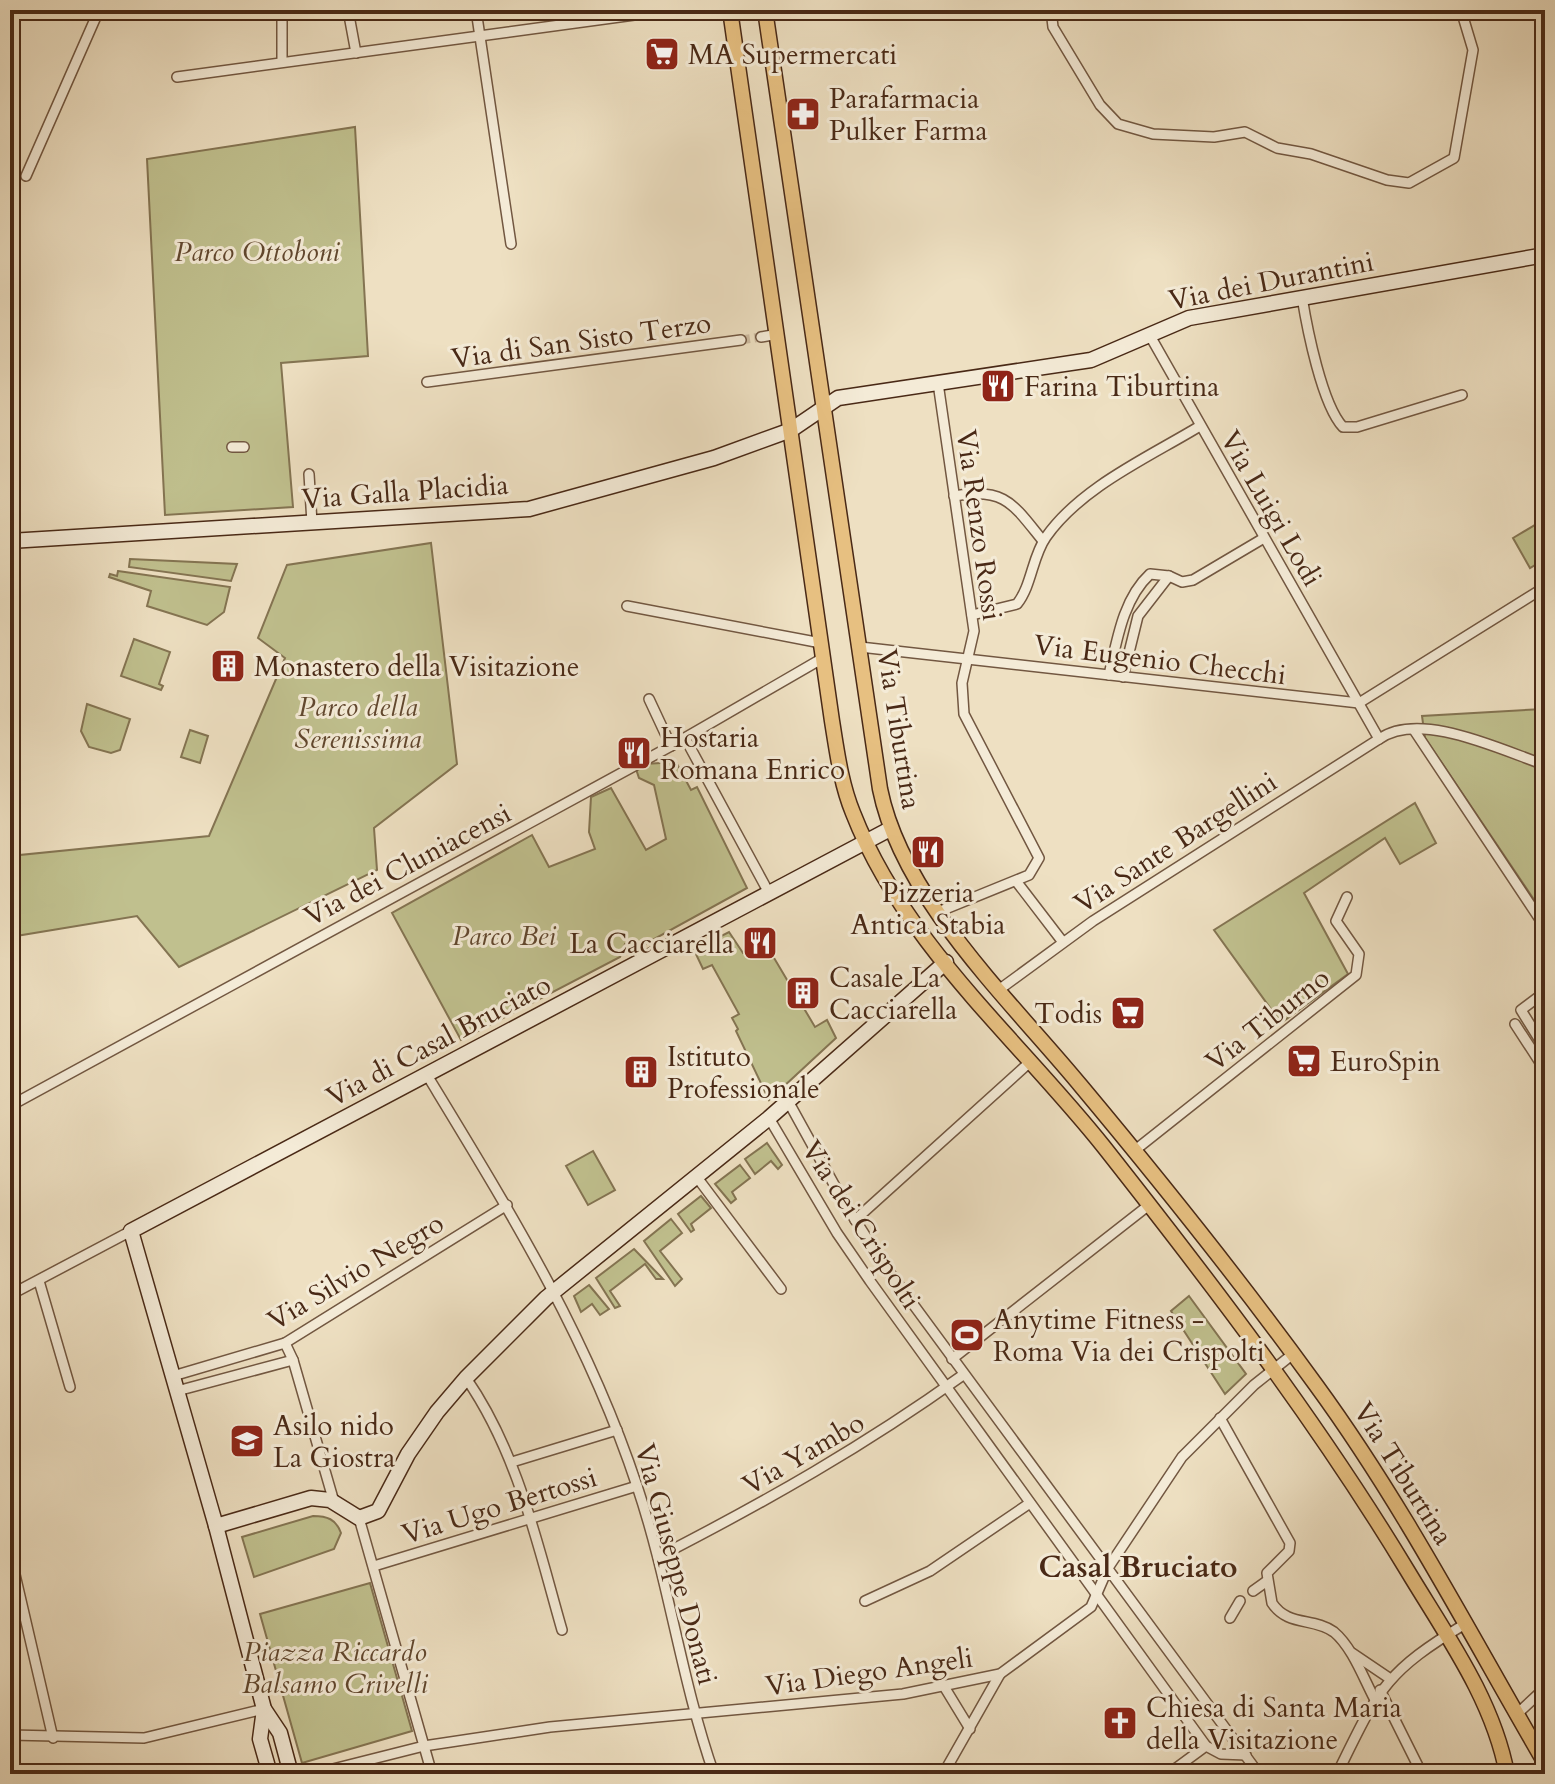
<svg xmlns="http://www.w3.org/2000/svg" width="1555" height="1784" font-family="Cardo,serif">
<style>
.green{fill:#c0c08e;stroke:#847452;stroke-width:2}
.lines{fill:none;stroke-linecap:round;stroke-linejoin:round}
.street-tunnel{stroke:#cdbba0;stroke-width:9;stroke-dasharray:9 4.5;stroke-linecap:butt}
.street-casing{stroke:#725741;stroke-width:12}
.secondary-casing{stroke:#492916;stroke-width:17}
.primary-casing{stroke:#492916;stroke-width:17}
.street{stroke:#f4ebd7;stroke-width:9}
.secondary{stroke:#f4ebd7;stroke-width:14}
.primary{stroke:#e7c081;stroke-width:14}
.labels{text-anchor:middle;stroke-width:6;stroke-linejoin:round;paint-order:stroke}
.poi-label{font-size:28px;fill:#492916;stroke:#f4ebd7;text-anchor:start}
.park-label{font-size:28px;font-style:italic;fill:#61472e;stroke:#f4ebd7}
.street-label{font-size:28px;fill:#492916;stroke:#f4ebd7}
.neighbourhood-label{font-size:30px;font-weight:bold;fill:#492916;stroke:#f4ebd7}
</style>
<rect width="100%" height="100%" fill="#eee0c2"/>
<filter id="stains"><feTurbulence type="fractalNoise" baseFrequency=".0025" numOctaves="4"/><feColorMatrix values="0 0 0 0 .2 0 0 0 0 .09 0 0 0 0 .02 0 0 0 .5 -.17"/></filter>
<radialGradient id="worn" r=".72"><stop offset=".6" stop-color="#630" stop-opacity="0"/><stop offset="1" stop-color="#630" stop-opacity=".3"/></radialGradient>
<g class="green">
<path d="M 355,127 L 368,356 L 281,363 L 293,507 L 165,515 L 147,159 Z"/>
<path d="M 1545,519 L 1545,559 L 1530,568 L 1513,538 Z"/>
<path d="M 431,543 L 457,764 L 374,828 L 377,870 L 179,967 L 137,916 L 10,937 L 10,856 L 209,836 L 285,658 L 258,638 L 287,565 Z"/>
<path d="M 130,559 L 237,564 L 231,581 L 129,567 Z"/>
<path d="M 118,571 L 230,587 L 224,612 L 207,625 L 147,606 L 151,591 L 109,577 L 110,574 L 117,576 Z"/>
<path d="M 134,639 L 170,652 L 159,684 L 163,686 L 161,690 L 121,676 Z"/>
<path d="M 87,704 L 130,719 L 120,750 L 111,753 L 89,747 L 81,731 Z"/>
<path d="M 1543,709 L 1545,712 L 1545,916 L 1425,738 L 1422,716 Z"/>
<path d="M 190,730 L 208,736 L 200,763 L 181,757 Z"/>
<path d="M 676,762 L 691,790 L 697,787 L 747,888 L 638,948 L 625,944 L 620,957 L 461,1040 L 392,913 L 532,835 L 549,867 L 595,849 L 589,832 L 591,797 L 611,788 L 646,850 L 666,839 L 654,785 L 639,778 L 636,769 L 645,764 Z"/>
<path d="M 1415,803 L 1436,843 L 1400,864 L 1385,838 L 1304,893 L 1348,974 L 1281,1023 L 1214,930 Z"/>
<path d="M 729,932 L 743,953 L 764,941 L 815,1027 L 827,1020 L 836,1038 L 769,1100 L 736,1031 L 738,1029 L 732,1018 L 739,1014 L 712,965 L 703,969 L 694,950 Z"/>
<path d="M 767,1143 L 782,1165 L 778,1169 L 771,1161 L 755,1174 L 745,1159 Z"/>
<path d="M 593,1151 L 615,1190 L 588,1205 L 566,1166 Z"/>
<path d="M 740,1165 L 750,1178 L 732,1192 L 736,1199 L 731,1203 L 715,1184 Z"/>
<path d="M 701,1196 L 711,1208 L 691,1224 L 694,1230 L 691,1232 L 678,1214 Z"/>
<path d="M 671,1219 L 682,1233 L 660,1251 L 682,1279 L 675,1286 L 644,1241 Z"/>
<path d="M 634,1249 L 663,1279 L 656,1279 L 645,1264 L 610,1291 L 620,1306 L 615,1308 L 596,1278 Z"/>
<path d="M 589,1285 L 609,1309 L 600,1315 L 592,1304 L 581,1312 L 574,1296 Z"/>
<path d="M 1189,1296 L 1246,1374 L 1225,1394 L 1171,1311 Z"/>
<path d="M 313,1516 C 327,1516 336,1519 341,1533 L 334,1549 L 254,1577 L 242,1537 Z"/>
<path d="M 370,1583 L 412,1731 L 302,1763 L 260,1614 Z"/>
</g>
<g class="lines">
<path class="street-tunnel" d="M 741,340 L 761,337"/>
<g class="street-casing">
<g id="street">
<path d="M 282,10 L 282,62"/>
<path d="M 348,10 L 356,53"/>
<path d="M 476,10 L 511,244"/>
<path d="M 1051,10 L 1053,27 L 1100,105 L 1118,124 L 1153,134 L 1214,137 L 1245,132 L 1277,148 L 1311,154 L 1387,180 L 1409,183 L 1454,158 L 1473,50 L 1461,10"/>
<path d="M 177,77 L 671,10"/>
<path d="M 26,176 L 99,10"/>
<path d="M 1302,297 C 1307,328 1322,405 1343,427 L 1357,427 L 1462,395"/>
<path d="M 1149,334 L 1379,739 C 1420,710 1501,750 1545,765"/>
<path d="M 761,337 L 778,334"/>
<path d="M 427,382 L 741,340"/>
<path d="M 232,447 L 244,447"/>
<path d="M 309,474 L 312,523"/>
<path d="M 954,496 C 1005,487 1013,504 1043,541"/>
<path d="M 627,606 L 821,643"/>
<path d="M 972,615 L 1017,604 C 1032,585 1032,557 1046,537 C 1081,487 1149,457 1200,426"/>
<path d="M 860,647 L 1359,703"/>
<path d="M 1109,675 C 1117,640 1123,599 1150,574 L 1169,576"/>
<path d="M 1123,677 L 1138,616 L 1169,576 L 1182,582 L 1193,580 L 1264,538"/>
<path d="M 649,699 L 671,746"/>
<path d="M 1359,703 L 1545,587"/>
<path d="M 1414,730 L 1545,927"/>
<path d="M 685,738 L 769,893"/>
<path d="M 1016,881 L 1062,941"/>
<path d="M 898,899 L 920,886"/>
<path d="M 938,912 L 1029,875 L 1039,858 L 964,714 L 962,683 L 974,631 L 938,383"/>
<path d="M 1000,989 L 1093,921 L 1379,739"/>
<path d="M 1515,1024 L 1541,1064"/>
<path d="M 1542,1065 L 1539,1039 L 1521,1010 L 1545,992"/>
<path d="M 427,1075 C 509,1210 587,1335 637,1486 C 669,1581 681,1680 714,1774"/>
<path d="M 788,1101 L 842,1199 L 882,1262 L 1259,1774"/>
<path d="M 10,1106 L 671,746 L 823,658"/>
<path d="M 769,1118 L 837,1233 L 870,1281 L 1206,1746 L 1221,1754 L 1246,1755"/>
<path d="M 1134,1151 L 1356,975 L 1359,954 L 1336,921 L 1347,897"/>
<path d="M 696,1176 L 781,1289"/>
<path d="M 855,1220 L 1030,1062"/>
<path d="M 39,1281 L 70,1387"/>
<path d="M 10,1295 L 131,1231"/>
<path d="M 285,1343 L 293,1360 L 334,1502"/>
<path d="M 952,1359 L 1149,1205"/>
<path d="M 173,1376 L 285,1343 L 507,1205"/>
<path d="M 466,1378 C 518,1453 537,1543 562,1630"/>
<path d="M 177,1391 L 293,1360"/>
<path d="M 1220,1418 L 1290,1543 L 1289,1551 L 1267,1573 L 1272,1603 C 1288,1627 1313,1617 1334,1632 C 1352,1647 1363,1677 1374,1698"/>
<path d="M 512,1462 L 617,1430"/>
<path d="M 10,1553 L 53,1738"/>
<path d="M 658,1557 C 767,1501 864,1446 963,1375"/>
<path d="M 374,1566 L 637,1486"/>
<path d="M 1253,1591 L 1267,1581"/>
<path d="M 865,1601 L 930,1571 L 1030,1503"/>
<path d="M 1230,1618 L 1240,1601"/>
<path d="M 1352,1653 L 1389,1678"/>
<path d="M 945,1688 L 970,1729"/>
<path d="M 1380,1690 L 1422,1774"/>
<path d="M 1517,1714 L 1545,1688"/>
<path d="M 10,1735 L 144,1738 L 264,1709"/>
<path d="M 313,1774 L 424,1746 L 359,1518"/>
<path d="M 432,1774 L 424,1746 L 550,1727 L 903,1694 L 1000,1674 L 1091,1607 L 1108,1568 L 1182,1457 L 1254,1385 L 1293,1354"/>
<path d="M 939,1774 L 946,1769 L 1000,1674"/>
<path d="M 1168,1774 L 1206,1746"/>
<path d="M 1337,1774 C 1378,1691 1383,1673 1465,1624"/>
</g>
</g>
<g class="secondary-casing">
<g id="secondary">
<path d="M 10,541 L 529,509 L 714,458 L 791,430 L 838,398 L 1091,360 L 1189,318 L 1545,255"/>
<path d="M 216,1526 L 311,1498 L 330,1500 L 359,1518 L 378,1511 L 408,1454 L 437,1412 L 466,1378 L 546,1298 L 769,1118 L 946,962"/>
<path d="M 264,1709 L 260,1739 L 270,1774"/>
<path d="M 291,1774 L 280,1733 L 264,1709 L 216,1526 L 131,1231 L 890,829"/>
</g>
</g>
<g class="primary-casing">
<g id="primary">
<path d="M 730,10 L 832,721 C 837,752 841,784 853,813 C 904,944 1019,1040 1104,1147 C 1212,1284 1317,1421 1407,1570 C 1446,1635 1493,1699 1507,1774"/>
<path d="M 765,10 L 880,789 C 902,899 1011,1001 1081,1086 C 1162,1183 1242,1283 1316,1385 C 1403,1504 1471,1636 1545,1763"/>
</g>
</g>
<use href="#street" class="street"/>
<use href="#secondary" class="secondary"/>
<use href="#primary" class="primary"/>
</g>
<defs>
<g id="supermarket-square" transform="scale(1.8)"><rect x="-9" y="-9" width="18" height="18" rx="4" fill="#8f2418" stroke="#f4ebd7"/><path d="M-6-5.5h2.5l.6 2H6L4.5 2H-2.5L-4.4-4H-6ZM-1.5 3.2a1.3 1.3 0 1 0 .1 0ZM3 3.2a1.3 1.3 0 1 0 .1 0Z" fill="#fff"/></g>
<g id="pharmacy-square" transform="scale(1.8)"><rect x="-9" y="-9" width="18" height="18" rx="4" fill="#8f2418" stroke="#f4ebd7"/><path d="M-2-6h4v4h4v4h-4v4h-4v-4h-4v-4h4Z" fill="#fff"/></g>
<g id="restaurant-square" transform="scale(1.8)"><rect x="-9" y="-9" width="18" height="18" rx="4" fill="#8f2418" stroke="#f4ebd7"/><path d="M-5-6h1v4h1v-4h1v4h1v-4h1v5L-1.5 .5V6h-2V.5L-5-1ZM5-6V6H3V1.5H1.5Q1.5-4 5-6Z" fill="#fff"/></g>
<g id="building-square" transform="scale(1.8)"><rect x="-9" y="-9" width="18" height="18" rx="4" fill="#8f2418" stroke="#f4ebd7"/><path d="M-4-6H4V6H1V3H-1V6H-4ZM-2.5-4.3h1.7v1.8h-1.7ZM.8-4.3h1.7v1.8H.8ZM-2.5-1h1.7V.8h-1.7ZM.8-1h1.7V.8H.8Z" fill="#fff"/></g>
<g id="stadium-square" transform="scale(1.8)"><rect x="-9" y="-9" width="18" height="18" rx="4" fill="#8f2418" stroke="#f4ebd7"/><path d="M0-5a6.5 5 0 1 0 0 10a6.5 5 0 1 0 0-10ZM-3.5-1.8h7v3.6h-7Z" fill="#fff"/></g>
<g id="school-square" transform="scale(1.8)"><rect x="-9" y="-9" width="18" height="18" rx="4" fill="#8f2418" stroke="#f4ebd7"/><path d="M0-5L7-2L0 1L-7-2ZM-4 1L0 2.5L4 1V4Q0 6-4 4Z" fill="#fff"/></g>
<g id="church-square" transform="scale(1.8)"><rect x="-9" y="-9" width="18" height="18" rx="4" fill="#8f2418" stroke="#f4ebd7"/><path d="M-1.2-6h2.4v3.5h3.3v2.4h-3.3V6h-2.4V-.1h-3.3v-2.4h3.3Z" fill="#fff"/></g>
</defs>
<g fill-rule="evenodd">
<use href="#supermarket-square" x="662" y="54"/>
<use href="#pharmacy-square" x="803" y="114"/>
<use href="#restaurant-square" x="998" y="386"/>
<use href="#building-square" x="228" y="666"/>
<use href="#restaurant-square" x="634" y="753"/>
<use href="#restaurant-square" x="928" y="852"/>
<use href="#restaurant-square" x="760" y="943"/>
<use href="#building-square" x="803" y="993"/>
<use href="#supermarket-square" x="1128" y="1013"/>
<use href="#supermarket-square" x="1304" y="1061"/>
<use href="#building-square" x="641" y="1072"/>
<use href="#stadium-square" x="967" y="1335"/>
<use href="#school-square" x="247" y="1441"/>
<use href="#church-square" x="1120" y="1723"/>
</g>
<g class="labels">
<g class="poi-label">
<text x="688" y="64">MA Supermercati</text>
<text x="829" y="108">Parafarmacia<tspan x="829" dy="32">Pulker Farma</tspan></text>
<text x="1024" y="396">Farina Tiburtina</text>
<text x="254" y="676">Monastero della Visitazione</text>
<text x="660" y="747">Hostaria<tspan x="660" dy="32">Romana Enrico</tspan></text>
<text x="928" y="902" text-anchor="middle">Pizzeria<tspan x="928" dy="32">Antica Stabia</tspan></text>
<text x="734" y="953" text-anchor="end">La Cacciarella</text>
<text x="829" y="987">Casale La<tspan x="829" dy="32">Cacciarella</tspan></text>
<text x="1102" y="1023" text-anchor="end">Todis</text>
<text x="667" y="1066">Istituto<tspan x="667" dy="32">Professionale</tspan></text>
<text x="1330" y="1071">EuroSpin</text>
<text x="993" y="1329">Anytime Fitness -<tspan x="993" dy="32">Roma Via dei Crispolti</tspan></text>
<text x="273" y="1435">Asilo nido<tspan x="273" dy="32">La Giostra</tspan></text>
<text x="1146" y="1717">Chiesa di Santa Maria<tspan x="1146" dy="32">della Visitazione</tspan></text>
</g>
<g class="park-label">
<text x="257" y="261">Parco Ottoboni</text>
<text x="358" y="716">Parco della<tspan x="358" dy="32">Serenissima</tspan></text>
<text x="504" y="945">Parco Bei</text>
<text x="335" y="1661">Piazza Riccardo<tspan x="335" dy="32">Balsamo Crivelli</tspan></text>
</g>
<g class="street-label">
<text transform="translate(1271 280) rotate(-11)" y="10">Via dei Durantini</text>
<text transform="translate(581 340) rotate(-8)" y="10">Via di San Sisto Terzo</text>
<text transform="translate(405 491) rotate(-4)" y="10">Via Galla Placidia</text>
<text transform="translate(1272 508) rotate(60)" y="10">Via Luigi Lodi</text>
<text transform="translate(980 525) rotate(82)" y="10">Via Renzo Rossi</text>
<text transform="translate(1160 659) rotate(7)" y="10">Via Eugenio Checchi</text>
<text transform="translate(900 729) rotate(81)" y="10">Via Tiburtina</text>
<text transform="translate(1175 842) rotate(-33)" y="10">Via Sante Bargellini</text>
<text transform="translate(407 864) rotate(-28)" y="10">Via dei Cluniacensi</text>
<text transform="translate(1267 1019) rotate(-38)" y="10">Via Tiburno</text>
<text transform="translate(438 1040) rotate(-28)" y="10">Via di Casal Bruciato</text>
<text transform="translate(862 1224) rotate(57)" y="10">Via dei Crispolti</text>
<text transform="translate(355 1271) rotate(-31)" y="10">Via Silvio Negro</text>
<text transform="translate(803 1453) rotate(-30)" y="10">Via Yambo</text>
<text transform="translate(1404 1473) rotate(58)" y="10">Via Tiburtina</text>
<text transform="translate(499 1505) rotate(-17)" y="10">Via Ugo Bertossi</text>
<text transform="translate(677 1564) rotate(75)" y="10">Via Giuseppe Donati</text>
<text transform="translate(869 1671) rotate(-8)" y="10">Via Diego Angeli</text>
</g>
<g class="neighbourhood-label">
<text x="1138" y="1577">Casal Bruciato</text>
</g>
</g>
<rect width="1555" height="1784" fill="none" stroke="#eee0c2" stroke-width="40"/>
<rect x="12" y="12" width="1531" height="1760" fill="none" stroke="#492916" stroke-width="4"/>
<rect x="20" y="20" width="1515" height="1744" fill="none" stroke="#492916" stroke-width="2"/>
<rect width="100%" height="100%" filter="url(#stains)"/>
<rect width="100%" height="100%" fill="url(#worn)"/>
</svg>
